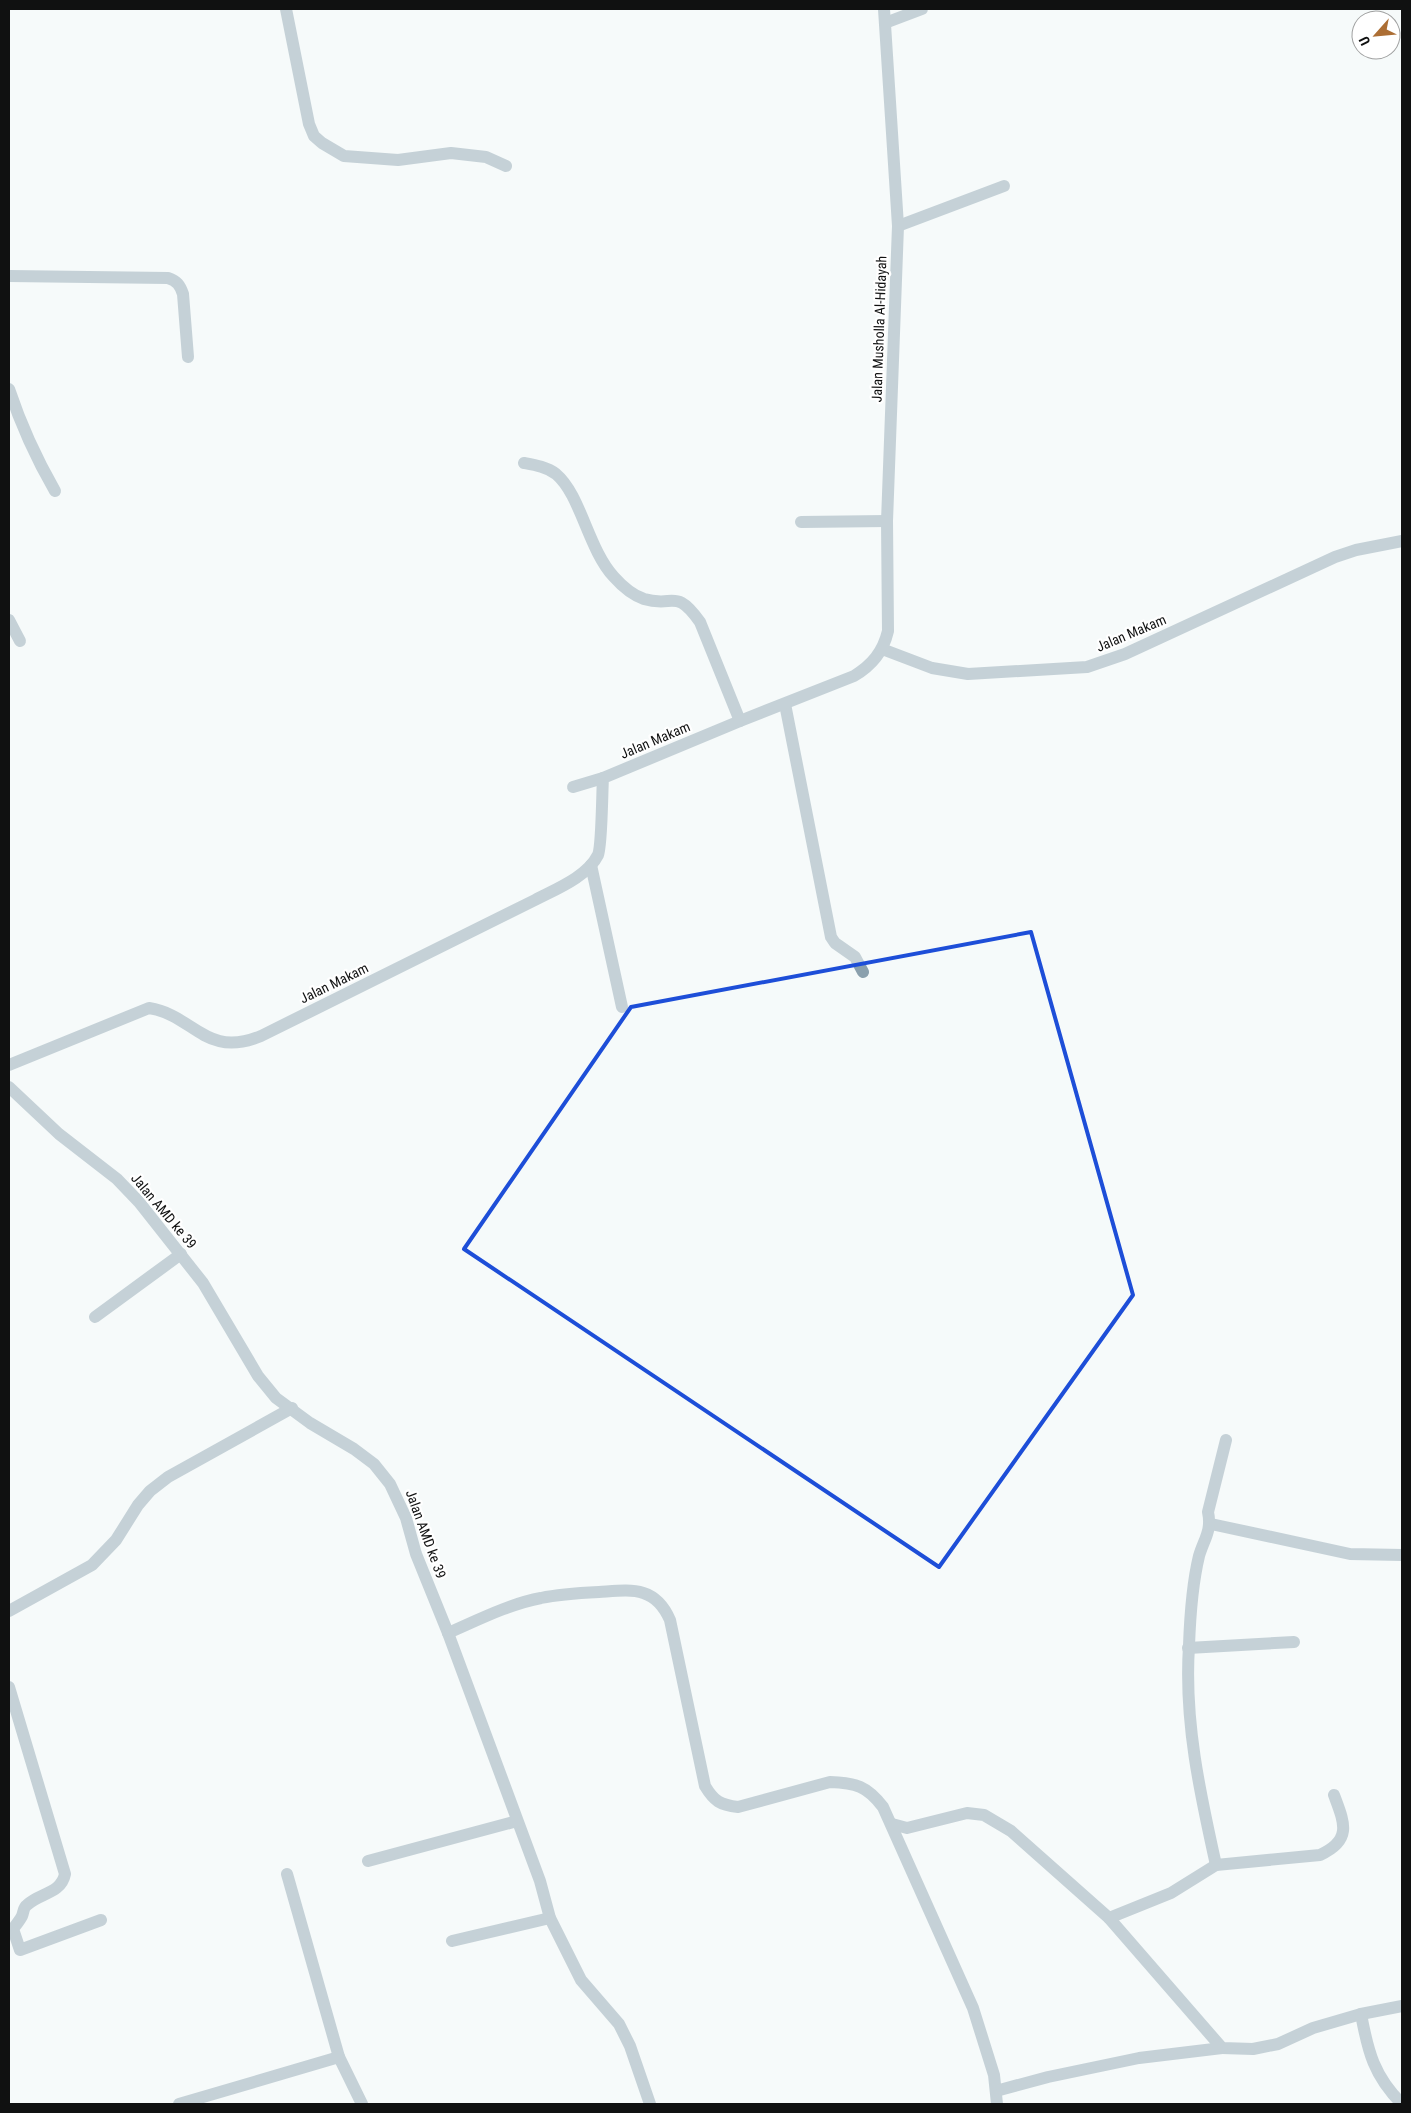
<svg xmlns="http://www.w3.org/2000/svg" width="1411" height="2113" font-family="'Roboto Condensed',sans-serif">
<style>
.lines{fill:none;stroke-linecap:round;stroke-linejoin:round}
.minor{stroke:#8aa0ad;stroke-width:12}
.marked{fill:none;stroke:#1d4ed8;stroke-width:4;stroke-linejoin:round}
.labels{text-anchor:middle;stroke-width:4.5;stroke-linejoin:round;paint-order:stroke}
.street-label{font-size:14px;fill:#101111;stroke:#fff}
</style>
<rect width="100%" height="100%" fill="#f5fafa"/>
<g class="lines">
<g class="minor">
<path d="M 286,9 L 309,124 L 314,136 L 322,143 L 344,156 L 398,160 L 451,153 L 486,157 L 506,166"/>
<path d="M 885,23 L 922,9"/>
<path d="M 898,226 L 1004,186"/>
<path d="M 9,276 L 168,278 C 177,281 180,285 183,294 L 188,357"/>
<path d="M 9,389 C 21,425 36,458 55,491"/>
<path d="M 524,463 C 535,465 547,467 556,474 C 581,495 588,549 614,577 C 622,586 632,595 644,599 C 674,608 675,587 700,622 L 740,721"/>
<path d="M 801,522 L 887,521"/>
<path d="M 9,620 L 20,641"/>
<path d="M 882,649 L 932,668 L 968,674 L 1087,667 L 1125,654 L 1335,557 L 1356,550 L 1402,541"/>
<path d="M 785,704 L 831,937 L 835,943 L 855,957 L 863,972"/>
<path d="M 573,787 L 603,778"/>
<path d="M 591,865 L 622,1007"/>
<path d="M 9,1065 L 149,1008 C 194,1015 205,1059 261,1036 L 535,900 C 556,889 587,877 598,855 C 602,846 602,792 603,778 L 740,721 L 854,676 C 872,665 883,652 888,631 L 887,521 L 898,226 L 884,9"/>
<path d="M 9,1087 L 59,1134 L 117,1179 L 139,1202 L 203,1283 L 258,1376 L 276,1398 L 310,1423 L 354,1449 L 374,1464 L 390,1484 L 406,1518 L 416,1554 L 448,1633 L 540,1881 L 550,1918 L 581,1980 L 619,2024 L 630,2046 L 650,2104"/>
<path d="M 95,1317 L 181,1254"/>
<path d="M 1211,1524 L 1350,1554 L 1402,1555"/>
<path d="M 9,1611 L 92,1565 L 116,1540 L 138,1505 L 150,1491 L 168,1477 L 292,1408"/>
<path d="M 448,1633 C 478,1620 509,1604 541,1598 C 560,1594 579,1593 599,1592 C 630,1590 655,1585 670,1620 L 705,1786 C 714,1801 720,1805 738,1807 L 830,1782 C 856,1783 867,1786 883,1807 L 973,2008 L 994,2075 L 997,2104"/>
<path d="M 1188,1648 L 1294,1642"/>
<path d="M 9,1687 L 65,1874 C 61,1894 39,1893 27,1905 C 23,1908 24,1911 22,1916 C 20,1920 16,1925 13,1929 L 20,1950 L 101,1920"/>
<path d="M 892,1824 L 907,1828 L 967,1813 L 984,1815 L 1011,1831 L 1109,1918 L 1222,2048 L 1253,2049 L 1278,2044 L 1313,2028 L 1361,2014 L 1402,2006"/>
<path d="M 368,1861 L 517,1821"/>
<path d="M 1216,1865 C 1200,1793 1184,1721 1189,1646 C 1190,1617 1192,1585 1199,1556 C 1204,1539 1212,1531 1208,1512 L 1226,1440"/>
<path d="M 287,1874 L 339,2057"/>
<path d="M 1109,1918 L 1171,1893 L 1216,1865 L 1320,1855 C 1353,1840 1344,1822 1334,1795"/>
<path d="M 452,1941 L 550,1918"/>
<path d="M 1361,2014 C 1368,2052 1374,2076 1402,2104"/>
<path d="M 996,2091 L 1048,2077 L 1139,2058 L 1222,2048"/>
<path d="M 179,2104 L 339,2057 L 362,2104"/>
</g>
</g>
<path d="M0 0H1411V2113H0ZM 1031,932 L 1133,1295 L 939,1567 L 464,1249 L 631,1007 Z" fill="#f5fafa" fill-opacity=".55" fill-rule="evenodd"/>
<path class="marked" d="M 1031,932 L 1133,1295 L 939,1567 L 464,1249 L 631,1007 Z"/>
<g class="labels">
<g class="street-label">
<text transform="translate(879 329) rotate(-88)" y="5">Jalan Musholla Al-Hidayah</text>
<text transform="translate(1131 633) rotate(-23)" y="5">Jalan Makam</text>
<text transform="translate(655 740) rotate(-23)" y="5">Jalan Makam</text>
<text transform="translate(334 983) rotate(-26)" y="5">Jalan Makam</text>
<text transform="translate(164 1211) rotate(50)" y="5">Jalan AMD ke 39</text>
<text transform="translate(426 1534) rotate(70)" y="5">Jalan AMD ke 39</text>
</g>
</g>
<rect width="1411" height="2113" fill="none" stroke="#101111" stroke-width="20"/>
<g transform="translate(1376 35) rotate(243)"><circle r="24" fill="#ffffff" stroke="#9fa0a0"/>
<path d="M0-4L9 19L0 12L-9 19Z" fill="#ac6e34"/>
<text y="-8" font-size="14" font-weight="bold" text-anchor="middle" fill="#101111">U</text>
</g>
</svg>
